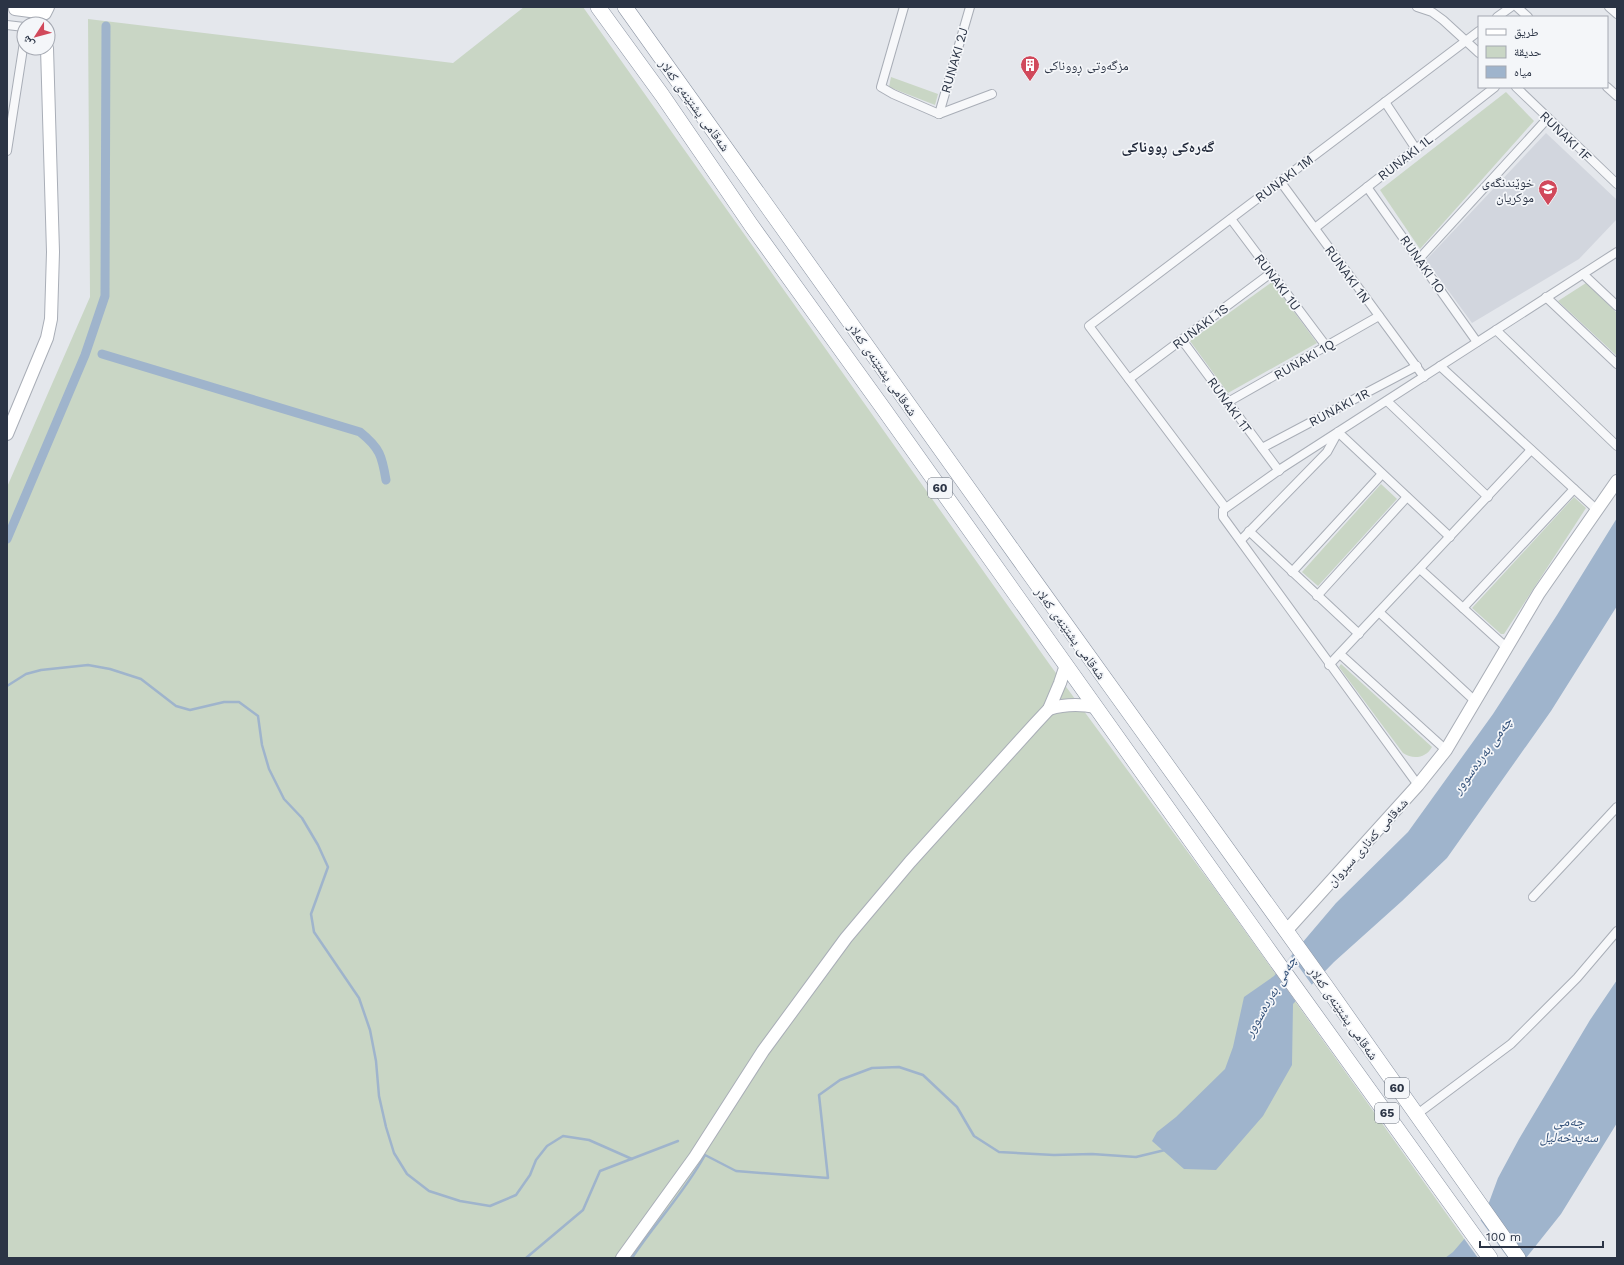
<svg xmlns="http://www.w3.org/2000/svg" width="1624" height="1265" font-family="'Work Sans','Noto Naskh Arabic',sans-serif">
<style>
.built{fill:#d2d6de}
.green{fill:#c9d6c5}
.water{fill:#9fb4cc}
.pier{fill:#e4e7ec}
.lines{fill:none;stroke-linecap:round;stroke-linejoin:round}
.stream{stroke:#9fb4cc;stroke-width:2.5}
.canal{stroke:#9fb4cc;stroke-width:9}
.street-casing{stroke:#a9aeb7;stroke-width:10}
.secondary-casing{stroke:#a9aeb7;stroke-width:14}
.highway-casing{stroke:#8b94a3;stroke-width:16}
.street{stroke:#f7f8fa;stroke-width:8}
.secondary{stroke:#fff;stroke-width:12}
.highway{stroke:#fff;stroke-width:15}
.labels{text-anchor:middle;stroke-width:3.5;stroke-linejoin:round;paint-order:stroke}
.shield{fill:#f4f6f9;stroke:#676e7b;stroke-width:1}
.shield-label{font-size:12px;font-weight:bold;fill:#2b3445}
.street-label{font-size:13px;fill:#2b3445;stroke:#f4f6f9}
.poi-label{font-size:13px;fill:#2b3445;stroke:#f4f6f9;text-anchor:start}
.water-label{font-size:14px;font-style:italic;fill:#34527a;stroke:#f4f6f9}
.quarter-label{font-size:15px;font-weight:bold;fill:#1d2536;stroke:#f4f6f9}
</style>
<rect width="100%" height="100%" fill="#e4e7ec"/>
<path class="built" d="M 1546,133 L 1617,200 L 1617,219 L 1579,259 L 1472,323 L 1426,260 Z"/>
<g class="green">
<path d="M 524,7 L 583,7 L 1050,665 L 1215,889 L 1478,1258 L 7,1258 L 7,487 L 90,297 L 88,19 L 453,63 Z"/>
<path d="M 891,77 L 938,94 L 935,105 L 889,87 Z"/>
<path d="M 1506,92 L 1534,121 L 1420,249 L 1380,190 Z"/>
<path d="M 1272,282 L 1317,343 L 1228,393 L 1190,341 Z"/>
<path d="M 1586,283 L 1617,313 L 1617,356 L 1558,301 Z"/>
<path d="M 1381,484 L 1397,499 L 1318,586 L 1302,572 Z"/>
<path d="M 1574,497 L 1586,508 L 1504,634 L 1501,634 L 1472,608 Z"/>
<path d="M 1341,664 L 1432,747 C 1426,758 1413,760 1403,753 L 1339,667 Z"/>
</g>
<g class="water">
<path d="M 1617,518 L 1617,606 L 1551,711 L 1447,858 L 1402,901 L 1334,962 L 1293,1004 L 1292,1065 L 1263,1116 L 1216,1170 L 1184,1169 L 1152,1141 L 1157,1132 L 1176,1117 L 1225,1069 L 1233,1047 L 1244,997 L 1274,976 L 1336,903 L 1408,832 L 1493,714 L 1557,615 Z"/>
<path d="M 1617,980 L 1617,1123 L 1561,1214 L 1526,1258 L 1445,1258 L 1453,1252 L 1484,1216 L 1498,1178 L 1519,1139 L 1590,1020 Z"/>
</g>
<g class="pier">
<path d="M 1291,956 L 1312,985 L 1296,1002 L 1276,974 Z"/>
<path d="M 1479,1218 L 1508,1258 L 1478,1258 L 1463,1237 Z"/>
</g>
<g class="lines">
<g class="stream">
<path d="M 7,686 L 26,674 L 41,670 L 88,665 L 110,669 L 141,679 L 176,706 L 190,710 L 224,702 L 239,702 L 258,716 L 262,745 L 269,769 L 284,799 L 302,818 L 318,845 L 328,867 L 311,914 L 314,932 L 359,998 L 370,1030 L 376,1061 L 379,1096 L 386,1127 L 394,1153 L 407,1174 L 429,1191 L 460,1201 L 490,1206 L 516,1195 L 530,1175 L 536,1160 L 547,1146 L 563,1136 L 589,1140 L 632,1159"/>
<path d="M 526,1258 L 583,1210 L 600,1171 L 678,1141"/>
<path d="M 632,1258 C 655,1223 685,1192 705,1155 L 736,1171 L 828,1178 L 819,1095 L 840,1080 L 872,1068 L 899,1067 L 923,1075 L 957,1107 L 974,1136 L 999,1152 L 1054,1155 L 1092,1154 L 1136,1157 L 1165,1150"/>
</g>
<g class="canal">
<path d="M 102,354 L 360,432 C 380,448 382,456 386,480"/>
<path d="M 7,539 L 85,355 L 105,296 L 106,26"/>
</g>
<g class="street-casing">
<g id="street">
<path d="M 904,7 L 881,87 L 893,94 L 939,114"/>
<path d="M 1417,7 L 1432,12 L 1443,20 L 1479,53"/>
<path d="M 1517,7 L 1528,17"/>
<path d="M 1609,7 L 1617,14"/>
<path d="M 1497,17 L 1511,7"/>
<path d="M 7,25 L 24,27"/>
<path d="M 1516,87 L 1617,184"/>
<path d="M 1607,87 L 1617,96"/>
<path d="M 1385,102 L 1416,149"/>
<path d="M 939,114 L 970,7"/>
<path d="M 939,114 L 992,94"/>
<path d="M 7,151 L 24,42"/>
<path d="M 1280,181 L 1424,377"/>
<path d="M 1367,187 L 1477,342"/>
<path d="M 1231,219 L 1326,346"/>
<path d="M 1315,228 L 1495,87"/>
<path d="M 1419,259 L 1548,118"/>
<path d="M 1583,274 L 1617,306"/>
<path d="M 1546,297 L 1617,364"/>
<path d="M 1496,330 L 1617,446"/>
<path d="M 1182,340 L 1279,471"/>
<path d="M 1440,366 L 1597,510"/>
<path d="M 1129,379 L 1271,273"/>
<path d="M 1387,401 L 1488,497"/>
<path d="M 1228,402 L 1379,316"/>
<path d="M 1262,448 L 1417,366"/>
<path d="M 1225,507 L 1089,326 L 1479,31"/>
<path d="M 1249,531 L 1359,634"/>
<path d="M 1241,540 L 1327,452 L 1338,432 L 1450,537"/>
<path d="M 1420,569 L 1507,648"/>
<path d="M 1292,572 L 1382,474"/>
<path d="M 1317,596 L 1407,497"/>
<path d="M 1463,608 L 1574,489"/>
<path d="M 1379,612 L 1475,701"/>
<path d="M 1340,654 L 1446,750"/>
<path d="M 1329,665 L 1531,450"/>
<path d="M 1418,785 L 1223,517 L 1223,510 L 1282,468 L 1617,252"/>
<path d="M 1533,897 L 1617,807"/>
<path d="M 1416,1115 L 1511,1044 L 1577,978 L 1617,931"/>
</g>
</g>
<g class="secondary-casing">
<g id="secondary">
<path d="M 15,9 L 45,13 L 48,7"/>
<path d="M 7,434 L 47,338 L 51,319 L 53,252 L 47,48"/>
<path d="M 1049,709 C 1065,704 1079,704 1096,707"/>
<path d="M 1286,931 L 1418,785 L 1446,750 L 1539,593 L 1617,481"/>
<path d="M 622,1258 L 695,1157 L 763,1051 L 846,938 L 910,862 L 1035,724 L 1049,709 L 1060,683 L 1066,665"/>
</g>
</g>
<g class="highway-casing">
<g id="highway">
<path d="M 598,7 L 662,95 L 751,225 L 883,408 L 1280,966 L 1490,1258"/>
<path d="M 625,7 L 1021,562 L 1325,985 L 1518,1258"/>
</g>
</g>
<use href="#street" class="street"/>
<use href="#secondary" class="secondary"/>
<use href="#highway" class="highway"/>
</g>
<defs>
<g id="building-pin" transform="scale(1)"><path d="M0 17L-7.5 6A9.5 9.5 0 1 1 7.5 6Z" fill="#d1495b" stroke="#f4f6f9"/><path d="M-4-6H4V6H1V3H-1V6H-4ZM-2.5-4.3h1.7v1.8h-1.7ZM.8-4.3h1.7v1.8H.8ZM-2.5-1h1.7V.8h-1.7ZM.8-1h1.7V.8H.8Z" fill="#fff"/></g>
<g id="school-pin" transform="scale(1)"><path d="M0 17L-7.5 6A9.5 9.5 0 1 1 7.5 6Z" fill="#d1495b" stroke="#f4f6f9"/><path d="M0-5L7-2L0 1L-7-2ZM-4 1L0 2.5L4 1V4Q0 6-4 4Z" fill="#fff"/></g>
</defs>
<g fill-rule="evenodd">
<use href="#building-pin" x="1030" y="65"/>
<use href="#school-pin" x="1548" y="189"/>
</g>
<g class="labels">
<g class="shield">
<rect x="928" y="478" width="24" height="20" rx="3"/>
<rect x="1385" y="1078" width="24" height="20" rx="3"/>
<rect x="1375" y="1103" width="24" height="20" rx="3"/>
</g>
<g class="shield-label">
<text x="940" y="492">60</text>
<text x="1397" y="1092">60</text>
<text x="1387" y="1117">65</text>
</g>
<g class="street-label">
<text transform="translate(954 60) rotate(-74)" y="5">RUNAKI 2J</text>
<text transform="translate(695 105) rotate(54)" y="5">شەقامی پشتێنەی کەلار</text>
<text transform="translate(1566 136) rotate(44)" y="5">RUNAKI 1F</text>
<text transform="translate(1405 157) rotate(-38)" y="5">RUNAKI 1L</text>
<text transform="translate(1284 178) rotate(-37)" y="5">RUNAKI 1M</text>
<text transform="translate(1423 264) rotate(55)" y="5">RUNAKI 1O</text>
<text transform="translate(1348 274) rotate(54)" y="5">RUNAKI 1N</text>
<text transform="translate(1278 282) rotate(53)" y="5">RUNAKI 1U</text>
<text transform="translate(1200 326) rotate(-37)" y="5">RUNAKI 1S</text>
<text transform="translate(1304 359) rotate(-30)" y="5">RUNAKI 1Q</text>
<text transform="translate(883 369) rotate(55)" y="5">شەقامی پشتێنەی کەلار</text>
<text transform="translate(1230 405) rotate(54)" y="5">RUNAKI 1T</text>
<text transform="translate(1339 407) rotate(-28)" y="5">RUNAKI 1R</text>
<text transform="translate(1071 633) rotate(54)" y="5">شەقامی پشتێنەی کەلار</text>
<text transform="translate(1367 842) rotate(-48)" y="5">شەقامی کەناری سیروان</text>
<text transform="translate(1344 1013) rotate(55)" y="5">شەقامی پشتێنەی کەلار</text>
</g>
<g class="poi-label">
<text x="1044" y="70">مزگەوتی ڕووناکی</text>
<text x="1534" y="187" text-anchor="end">خوێندنگەی<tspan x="1534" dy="15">موکریان</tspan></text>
</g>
<g class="water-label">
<text transform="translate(1482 755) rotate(-54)" y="5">چەمی بەردەسوور</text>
<text transform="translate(1270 996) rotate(-60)" y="5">چەمی بەردەسوور</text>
<text x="1569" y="1126">چەمی<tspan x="1569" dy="16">سەیدخەلیل</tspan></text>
</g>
<g class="quarter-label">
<text x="1168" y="152">گەرەکی ڕووناکی</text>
</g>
</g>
<rect width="1624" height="1265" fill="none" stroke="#2b3445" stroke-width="16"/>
<rect x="1478" y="16" width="130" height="72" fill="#f4f6f9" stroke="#a4a8b1"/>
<rect x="1486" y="29" width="20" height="6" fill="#ffffff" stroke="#a4a8b1"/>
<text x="1514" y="36" font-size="12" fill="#2b3445">طريق</text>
<rect x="1486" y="46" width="20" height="12" fill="#c9d6c5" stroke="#a4a8b1"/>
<text x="1514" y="56" font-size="12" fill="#2b3445">حديقة</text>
<rect x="1486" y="66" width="20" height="12" fill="#9fb4cc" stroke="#a4a8b1"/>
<text x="1514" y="76" font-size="12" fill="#2b3445">مياه</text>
<g transform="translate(36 36) rotate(234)"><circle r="19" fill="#f4f6f9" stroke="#a4a8b1"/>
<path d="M0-3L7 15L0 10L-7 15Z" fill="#d1495b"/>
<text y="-6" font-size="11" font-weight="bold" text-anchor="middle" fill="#2b3445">ش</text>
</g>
<path d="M1480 1241v6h123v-6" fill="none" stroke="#2b3445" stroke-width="2"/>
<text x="1486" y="1241" font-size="12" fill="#2b3445" stroke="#f4f6f9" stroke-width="3" paint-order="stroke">100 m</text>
</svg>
